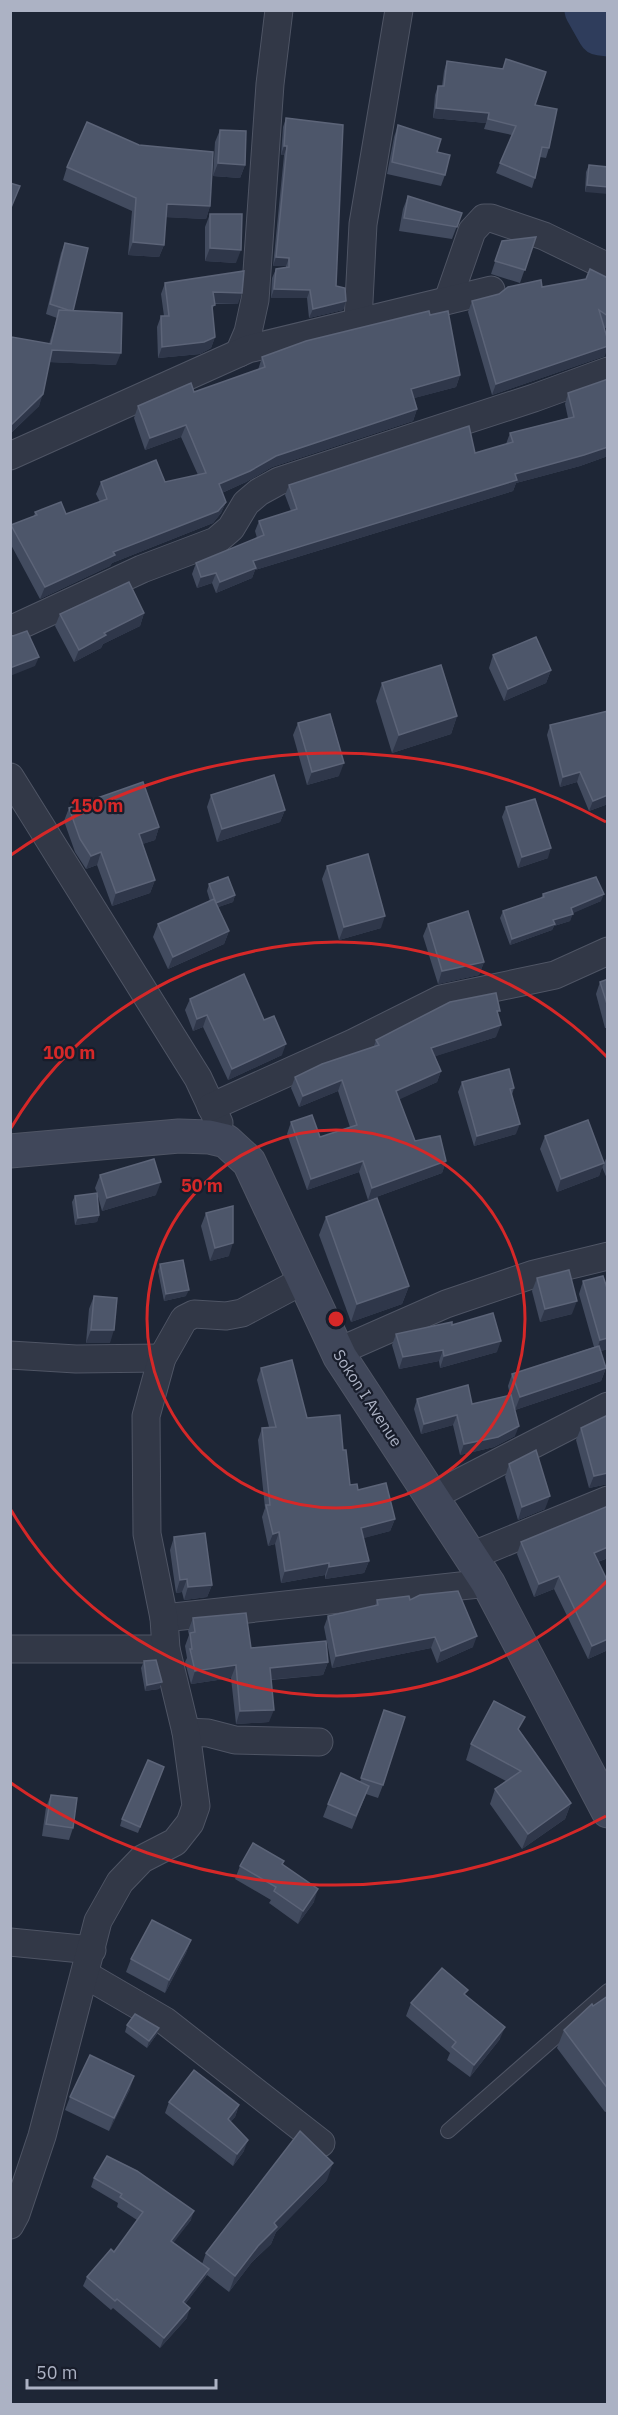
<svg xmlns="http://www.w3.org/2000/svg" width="618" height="2415" font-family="'IBM Plex Sans',sans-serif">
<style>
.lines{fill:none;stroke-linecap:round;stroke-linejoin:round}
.river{stroke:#2f3d5c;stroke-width:45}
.lane-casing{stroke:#4f5565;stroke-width:16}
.street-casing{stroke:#4f5565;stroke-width:29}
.secondary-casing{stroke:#4f5565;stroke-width:35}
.lane{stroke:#323847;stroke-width:14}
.street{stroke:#323847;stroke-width:27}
.secondary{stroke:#40475a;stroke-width:33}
.wall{fill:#424b5f}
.shaded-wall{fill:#2f374a}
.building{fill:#4d566a;stroke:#5c6478;stroke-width:1.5}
.ring{fill:none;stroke:#d62828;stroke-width:3}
.labels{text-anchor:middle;stroke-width:4.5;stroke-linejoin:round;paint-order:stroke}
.street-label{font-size:16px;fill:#acb2c4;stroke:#181d2b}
.centre{fill:#d62828;stroke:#181d2b;stroke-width:3}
.ring-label{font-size:18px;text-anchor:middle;font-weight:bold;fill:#d62828;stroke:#181d2b;stroke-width:4.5;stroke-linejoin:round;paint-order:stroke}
</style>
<rect width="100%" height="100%" fill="#1e2636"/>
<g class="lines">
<path class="river" d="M 587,10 L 600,33 L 608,34"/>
<g class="lane-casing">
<path id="lane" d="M 448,2131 L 608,1991"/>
</g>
<g class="street-casing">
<g id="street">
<path d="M 448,300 L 472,231 L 484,218 L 491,218 L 544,236 L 608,267"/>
<path d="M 358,321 L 363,224 L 399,10"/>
<path d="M 239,353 L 248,332 L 255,300 L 270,84 L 279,10"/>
<path d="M 10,456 L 248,349 L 491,290"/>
<path d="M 10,630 L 142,569 L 216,541 L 231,528 L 246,503 L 259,492 L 279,481 L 534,398 L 608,371"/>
<path d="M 10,777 L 198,1078 L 219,1123"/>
<path d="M 211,1107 L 353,1043 L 441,999 L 555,975 L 608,951"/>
<path d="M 337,1352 L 446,1304 L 534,1274 L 608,1256"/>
<path d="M 10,1355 L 76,1359 L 162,1358"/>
<path d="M 431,1497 L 608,1406"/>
<path d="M 469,1557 L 608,1500"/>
<path d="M 164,1618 L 488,1583"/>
<path d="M 10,1649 L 166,1649"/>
<path d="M 186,1732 L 208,1733 L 235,1740 L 319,1742"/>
<path d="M 10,1942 L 92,1950"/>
<path d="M 86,1975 L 165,2021 L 321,2143"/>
<path d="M 10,2225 L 16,2214 L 42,2136 L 98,1921 L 120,1882 L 142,1859 L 175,1842 L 190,1823 L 196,1806 L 186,1732 L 166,1649 L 164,1618 L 147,1534 L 146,1416 L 162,1358 L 184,1319 L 194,1314 L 226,1316 L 242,1313 L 304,1280"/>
</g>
</g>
<g class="secondary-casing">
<path id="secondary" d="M 10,1151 L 179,1136 L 209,1137 L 226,1141 L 249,1162 L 340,1357 L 488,1583 L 608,1811"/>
</g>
<use href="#lane" class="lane"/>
<use href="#street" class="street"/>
<use href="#secondary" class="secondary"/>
</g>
<g class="wall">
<path d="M 447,61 L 535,105 L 549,148 L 546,158 L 540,157 L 535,178 L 532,188 L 496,173 L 512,135 L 484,129 L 486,123 L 433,118 L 435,95 L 438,86 L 442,86 L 444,71 Z"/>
<path d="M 286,118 L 336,286 L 346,301 L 343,310 L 309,318 L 307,298 L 271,298 L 272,278 L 276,269 L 286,267 L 286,266 L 273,266 L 284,155 L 281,155 L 283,127 Z"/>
<path d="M 398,125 L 437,152 L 445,175 L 441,186 L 387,174 L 394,137 Z"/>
<path d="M 220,130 L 245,165 L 240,178 L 213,176 L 215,142 Z"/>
<path d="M 589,165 L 608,167 L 585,192 L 586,172 Z"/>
<path d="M 67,167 L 210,206 L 206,219 L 166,217 L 164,245 L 159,257 L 128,255 L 132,211 L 63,180 Z"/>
<path d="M 408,196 L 462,213 L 452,239 L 399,231 L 403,209 Z"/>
<path d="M 210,214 L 236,263 L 205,261 L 205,227 Z"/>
<path d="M 536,237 L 520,283 L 491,274 L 502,241 Z"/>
<path d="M 65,243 L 73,311 L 116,365 L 50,362 L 39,406 L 10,434 L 10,340 L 12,337 L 49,344 L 57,318 L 46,314 L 61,253 Z"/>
<path d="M 608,278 L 608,330 L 604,327 L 605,356 L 492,395 L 468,312 L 472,301 L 542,287 Z"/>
<path d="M 165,283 L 238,304 L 214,304 L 212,312 L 215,337 L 211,348 L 200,354 L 158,358 L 157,327 L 161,316 L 164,316 L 161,294 Z"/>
<path d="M 430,315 L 460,375 L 456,387 L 414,398 L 417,409 L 413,421 L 272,467 L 246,482 L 222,493 L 226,502 L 221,513 L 213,523 L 112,563 L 110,566 L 40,599 L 10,543 L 11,525 L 34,516 L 35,512 L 66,514 L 100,502 L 96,494 L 101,482 L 165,482 L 198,475 L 181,437 L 145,450 L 134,418 L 138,406 L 194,392 L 258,370 L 262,357 Z"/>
<path d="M 608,379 L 608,456 L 580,466 L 516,483 L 513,491 L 255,570 L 252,578 L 216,593 L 212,583 L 197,588 L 192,574 L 196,563 L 257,538 L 255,531 L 259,521 L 291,511 L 285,495 L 289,485 L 475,453 L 506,444 L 510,433 L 568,418 L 565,404 L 568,393 Z"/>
<path d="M 144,613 L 140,626 L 103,644 L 101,648 L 74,662 L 55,626 L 60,614 Z"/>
<path d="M 493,655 L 551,670 L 546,683 L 504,701 L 489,668 Z"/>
<path d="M 382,683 L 457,716 L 451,734 L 392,753 L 376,701 Z"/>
<path d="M 298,723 L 339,776 L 307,785 L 293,735 Z"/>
<path d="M 550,725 L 608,804 L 589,811 L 577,782 L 560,787 L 547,735 Z"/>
<path d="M 211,795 L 285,810 L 280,822 L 217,842 L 207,807 Z"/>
<path d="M 506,807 L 548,858 L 518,868 L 502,817 Z"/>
<path d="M 69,808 L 159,827 L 155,840 L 142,844 L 155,880 L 150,893 L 112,906 L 97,865 L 86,869 L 75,852 L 64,821 Z"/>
<path d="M 327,866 L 381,928 L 339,940 L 322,879 Z"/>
<path d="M 209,884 L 235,895 L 233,902 L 218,907 L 229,931 L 224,944 L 168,969 L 153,937 L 158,924 L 210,901 L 207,891 Z"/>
<path d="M 543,894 L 601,901 L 572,913 L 570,921 L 554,926 L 552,930 L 510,945 L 500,918 L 503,911 L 541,898 Z"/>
<path d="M 428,924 L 484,962 L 479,975 L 438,984 L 423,936 Z"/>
<path d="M 608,979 L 608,1028 L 605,1028 L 596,994 L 600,982 Z"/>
<path d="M 190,999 L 264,1020 L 282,1055 L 228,1080 L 203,1027 L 193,1031 L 185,1010 Z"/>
<path d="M 498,1015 L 496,1037 L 435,1056 L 441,1071 L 437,1082 L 399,1099 L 415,1141 L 446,1161 L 442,1173 L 368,1200 L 359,1172 L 307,1190 L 287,1134 L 291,1122 L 320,1137 L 350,1127 L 338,1091 L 299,1107 L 291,1088 L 295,1077 L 374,1046 L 376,1040 Z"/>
<path d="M 462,1082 L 514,1088 L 512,1095 L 516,1134 L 474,1146 L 458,1092 Z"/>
<path d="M 545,1136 L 604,1163 L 608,1154 L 608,1181 L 602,1167 L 599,1176 L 557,1192 L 540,1149 Z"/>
<path d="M 100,1175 L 156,1195 L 102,1211 L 97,1193 L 99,1215 L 97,1222 L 75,1225 L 72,1202 L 75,1196 L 97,1193 L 95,1188 Z"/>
<path d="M 206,1213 L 229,1256 L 210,1261 L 201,1226 Z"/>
<path d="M 326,1217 L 409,1286 L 402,1304 L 351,1322 L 319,1235 Z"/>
<path d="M 160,1264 L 186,1296 L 164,1301 L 158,1271 Z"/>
<path d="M 537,1278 L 572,1314 L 540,1322 L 532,1291 Z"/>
<path d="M 583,1281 L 608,1291 L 608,1349 L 600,1351 L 606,1368 L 601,1381 L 515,1410 L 515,1436 L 494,1447 L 460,1455 L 453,1425 L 421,1434 L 414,1409 L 417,1399 L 472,1404 L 510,1395 L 508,1386 L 512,1374 L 594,1347 L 579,1294 Z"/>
<path d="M 94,1296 L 110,1343 L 86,1343 L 89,1309 Z"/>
<path d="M 396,1334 L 497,1352 L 440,1368 L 439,1361 L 399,1369 L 392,1345 Z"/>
<path d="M 261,1368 L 307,1418 L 343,1450 L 350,1485 L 358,1490 L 395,1519 L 390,1531 L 363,1538 L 369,1561 L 364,1573 L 325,1579 L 325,1575 L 281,1583 L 275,1544 L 268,1546 L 262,1517 L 265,1508 L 258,1440 L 262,1428 L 269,1427 L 257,1380 Z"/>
<path d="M 608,1415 L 608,1484 L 589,1488 L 576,1440 L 581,1428 Z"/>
<path d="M 509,1464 L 545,1509 L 518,1520 L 505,1477 Z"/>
<path d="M 174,1537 L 212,1585 L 207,1597 L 184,1600 L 182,1592 L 176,1593 L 170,1550 Z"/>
<path d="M 521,1542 L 608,1558 L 598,1562 L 608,1582 L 608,1650 L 588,1659 L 554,1589 L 534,1597 L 517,1554 Z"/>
<path d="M 377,1600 L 410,1600 L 473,1647 L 437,1663 L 431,1648 L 332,1668 L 324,1627 L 328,1616 L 375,1606 Z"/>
<path d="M 193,1618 L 251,1648 L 328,1662 L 323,1675 L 271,1680 L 269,1722 L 236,1724 L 231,1678 L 191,1684 L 185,1662 L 187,1658 L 185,1646 L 189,1635 L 188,1631 Z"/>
<path d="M 144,1661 L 162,1682 L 159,1689 L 145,1691 L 141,1668 Z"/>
<path d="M 384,1710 L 383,1785 L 378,1798 L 366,1794 L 352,1829 L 323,1817 L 328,1804 L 360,1782 Z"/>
<path d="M 520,1731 L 571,1803 L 565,1819 L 522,1849 L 490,1804 L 495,1789 L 506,1781 L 466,1760 L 471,1744 Z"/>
<path d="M 164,1767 L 138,1833 L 120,1826 L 122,1819 Z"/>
<path d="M 51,1795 L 73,1828 L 69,1840 L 42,1836 L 46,1807 Z"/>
<path d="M 283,1864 L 314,1902 L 298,1924 L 269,1903 L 271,1900 L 235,1879 L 240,1866 Z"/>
<path d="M 191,1940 L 186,1953 L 165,1993 L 126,1972 L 131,1959 Z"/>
<path d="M 466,1995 L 500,2039 L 470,2077 L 447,2060 L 450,2053 L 406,2016 L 411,2003 Z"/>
<path d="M 608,1996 L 608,2111 L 605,2112 L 557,2048 L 564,2030 L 593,2006 Z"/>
<path d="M 127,2025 L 157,2034 L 147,2048 L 125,2032 Z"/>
<path d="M 130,2089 L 109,2131 L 65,2110 L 70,2097 Z"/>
<path d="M 169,2102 L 239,2105 L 235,2117 L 230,2122 L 244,2151 L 233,2166 L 165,2113 Z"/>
<path d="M 94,2178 L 191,2220 L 173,2242 L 202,2264 L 206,2253 L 327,2180 L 276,2232 L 271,2244 L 252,2262 L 229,2292 L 207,2275 L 205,2278 L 185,2304 L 187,2318 L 160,2348 L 113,2308 L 111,2310 L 83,2286 L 87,2277 L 114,2252 L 137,2220 L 117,2207 L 118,2203 L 91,2187 Z"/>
</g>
<g class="shaded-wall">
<path d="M 436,108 L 489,113 L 486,123 L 433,118 Z"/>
<path d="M 284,146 L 287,146 L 284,155 L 281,155 Z"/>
<path d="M 218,163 L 245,165 L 240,178 L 213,176 Z"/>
<path d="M 587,185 L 608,187 L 608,194 L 585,192 Z"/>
<path d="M 167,204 L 210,206 L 206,219 L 162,217 Z"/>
<path d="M 133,242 L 164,245 L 159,257 L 128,255 Z"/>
<path d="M 210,248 L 241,250 L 236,263 L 205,261 Z"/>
<path d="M 276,257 L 289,258 L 286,266 L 273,266 Z"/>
<path d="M 274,289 L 310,290 L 307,298 L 271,298 Z"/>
<path d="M 213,292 L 242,293 L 238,304 L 209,303 Z"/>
<path d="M 346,301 L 343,310 L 309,318 L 313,309 Z"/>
<path d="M 215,337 L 211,348 L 200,354 L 158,358 L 162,347 Z"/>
<path d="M 608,346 L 605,356 L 492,395 L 496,384 Z"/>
<path d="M 52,350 L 121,353 L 116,365 L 47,362 Z"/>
<path d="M 460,375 L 456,387 L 407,400 L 411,389 Z"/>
<path d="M 43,394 L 39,406 L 10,434 L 10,426 Z"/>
<path d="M 417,409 L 413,421 L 272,467 L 246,482 L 215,496 L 219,484 L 276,456 Z"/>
<path d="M 186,425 L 181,437 L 145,450 L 150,438 Z"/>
<path d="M 608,447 L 608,456 L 580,466 L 516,483 L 513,491 L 255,570 L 252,578 L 216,593 L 220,582 L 253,561 L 515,474 Z"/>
<path d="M 226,502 L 221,513 L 213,523 L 112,563 L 110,566 L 40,599 L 45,587 L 113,552 Z"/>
<path d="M 216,573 L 212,583 L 197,588 L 201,577 Z"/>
<path d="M 144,613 L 140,626 L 103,644 L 101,648 L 74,662 L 79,650 L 104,633 Z"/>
<path d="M 39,657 L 35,666 L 10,676 L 10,668 Z"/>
<path d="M 551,670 L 546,683 L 504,701 L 508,689 Z"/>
<path d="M 457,716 L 451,734 L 392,753 L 399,735 Z"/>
<path d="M 344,763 L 339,776 L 307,785 L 312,772 Z"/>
<path d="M 580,772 L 577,782 L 560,787 L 563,777 Z"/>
<path d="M 608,795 L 608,804 L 589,811 L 593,801 Z"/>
<path d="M 285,810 L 280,822 L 217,842 L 222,829 Z"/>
<path d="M 159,827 L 155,840 L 134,847 L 139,834 Z"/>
<path d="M 551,848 L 548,858 L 518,868 L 522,857 Z"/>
<path d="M 101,852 L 97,865 L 86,869 L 91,856 Z"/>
<path d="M 155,880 L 150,893 L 112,906 L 116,893 Z"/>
<path d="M 604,894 L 601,901 L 569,915 L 571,908 Z"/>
<path d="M 235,895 L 233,902 L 213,909 L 216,903 Z"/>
<path d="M 573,914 L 570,921 L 554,926 L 552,930 L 510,945 L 512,939 L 553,920 Z"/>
<path d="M 385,916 L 381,928 L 339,940 L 344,927 Z"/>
<path d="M 229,931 L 224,944 L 168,969 L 173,957 Z"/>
<path d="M 484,962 L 479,975 L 438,984 L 442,971 Z"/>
<path d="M 207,1015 L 203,1027 L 193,1031 L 197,1019 Z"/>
<path d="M 501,1025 L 496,1037 L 427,1059 L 431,1048 Z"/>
<path d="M 286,1044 L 282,1055 L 228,1080 L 232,1069 Z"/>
<path d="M 441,1071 L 437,1082 L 392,1103 L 396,1091 Z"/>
<path d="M 342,1080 L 338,1091 L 299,1107 L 303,1096 Z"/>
<path d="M 520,1124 L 516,1134 L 474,1146 L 477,1136 Z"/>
<path d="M 363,1161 L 359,1172 L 307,1190 L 311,1179 Z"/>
<path d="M 446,1161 L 442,1173 L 368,1200 L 372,1188 Z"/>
<path d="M 604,1163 L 599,1176 L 557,1192 L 561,1179 Z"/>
<path d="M 161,1182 L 156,1195 L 102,1211 L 107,1198 Z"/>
<path d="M 99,1215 L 97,1222 L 75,1225 L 78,1218 Z"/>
<path d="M 233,1243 L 229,1256 L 210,1261 L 215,1248 Z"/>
<path d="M 409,1286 L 402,1304 L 351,1322 L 357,1304 Z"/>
<path d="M 189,1290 L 186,1296 L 164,1301 L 166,1294 Z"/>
<path d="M 577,1301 L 572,1314 L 540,1322 L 545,1309 Z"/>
<path d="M 91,1330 L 114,1330 L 110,1343 L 86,1343 Z"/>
<path d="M 608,1338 L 608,1349 L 596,1353 L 600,1340 Z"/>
<path d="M 501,1341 L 497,1352 L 440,1368 L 444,1356 Z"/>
<path d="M 443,1350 L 439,1361 L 399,1369 L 403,1357 Z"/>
<path d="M 606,1368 L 601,1381 L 515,1410 L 520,1397 Z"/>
<path d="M 457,1415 L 453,1425 L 421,1434 L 424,1424 Z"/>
<path d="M 519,1426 L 515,1436 L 494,1447 L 460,1455 L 464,1444 Z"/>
<path d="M 608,1473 L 608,1484 L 589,1488 L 594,1476 Z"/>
<path d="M 550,1496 L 545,1509 L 518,1520 L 522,1507 Z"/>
<path d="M 395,1519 L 390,1531 L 357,1540 L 361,1528 Z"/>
<path d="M 279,1532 L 275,1544 L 268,1546 L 273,1534 Z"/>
<path d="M 608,1547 L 608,1558 L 589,1565 L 594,1553 Z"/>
<path d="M 369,1561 L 364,1573 L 325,1579 L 329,1567 Z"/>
<path d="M 329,1563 L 325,1575 L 281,1583 L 285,1571 Z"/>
<path d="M 559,1576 L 554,1589 L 534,1597 L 539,1584 Z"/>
<path d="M 187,1579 L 182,1592 L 176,1593 L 180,1580 Z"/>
<path d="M 212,1585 L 207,1597 L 184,1600 L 188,1587 Z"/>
<path d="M 477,1636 L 473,1647 L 437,1663 L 441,1651 Z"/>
<path d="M 435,1637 L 431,1648 L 332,1668 L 336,1656 Z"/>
<path d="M 608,1639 L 608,1650 L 588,1659 L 592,1646 Z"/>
<path d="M 328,1662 L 323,1675 L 265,1680 L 270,1668 Z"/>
<path d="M 236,1665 L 231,1678 L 191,1684 L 195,1671 Z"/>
<path d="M 162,1682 L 159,1689 L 145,1691 L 147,1685 Z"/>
<path d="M 274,1710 L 269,1722 L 236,1724 L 240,1711 Z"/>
<path d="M 571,1803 L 565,1819 L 522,1849 L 528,1834 Z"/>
<path d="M 318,1889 L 314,1902 L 298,1924 L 303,1911 Z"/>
<path d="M 191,1940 L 186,1953 L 165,1993 L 169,1980 Z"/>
<path d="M 505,2027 L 500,2039 L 470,2077 L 474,2065 Z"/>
<path d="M 159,2028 L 157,2034 L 147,2048 L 149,2041 Z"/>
<path d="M 134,2076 L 130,2089 L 109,2131 L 114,2118 Z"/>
<path d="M 239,2105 L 235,2117 L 223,2131 L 228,2119 Z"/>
<path d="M 248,2140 L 244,2151 L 233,2166 L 237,2154 Z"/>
<path d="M 333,2163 L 327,2180 L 276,2232 L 271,2244 L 252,2262 L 229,2292 L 235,2276 L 274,2223 Z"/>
<path d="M 194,2211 L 191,2220 L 168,2250 L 171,2241 Z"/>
<path d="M 209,2269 L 205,2278 L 180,2311 L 183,2302 Z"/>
<path d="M 190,2308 L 187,2318 L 160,2348 L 164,2338 Z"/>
</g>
<g class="building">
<path d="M 506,59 L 546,72 L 535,105 L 557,109 L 549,148 L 542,147 L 535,178 L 500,163 L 516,126 L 488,119 L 489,113 L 436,108 L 438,86 L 444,86 L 447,61 L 503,69 Z"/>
<path d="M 286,118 L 343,125 L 336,286 L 345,288 L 346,301 L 313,309 L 310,290 L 274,289 L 276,269 L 289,267 L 289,258 L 276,257 L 287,146 L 284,146 Z"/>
<path d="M 87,122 L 139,145 L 213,152 L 210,206 L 167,204 L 164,245 L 133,242 L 136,198 L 67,167 Z"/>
<path d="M 398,125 L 441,139 L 437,152 L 450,155 L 445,175 L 392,162 Z"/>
<path d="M 220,130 L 246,131 L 245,165 L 218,163 Z"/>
<path d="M 589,165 L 608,167 L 608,187 L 587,185 Z"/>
<path d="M 10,183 L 20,186 L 10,210 Z"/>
<path d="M 408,196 L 462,213 L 457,227 L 404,218 Z"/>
<path d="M 210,214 L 242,214 L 241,250 L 210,248 Z"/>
<path d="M 536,237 L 525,270 L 495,261 L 502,241 Z"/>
<path d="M 65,243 L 88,248 L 73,311 L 68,310 L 50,304 Z"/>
<path d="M 590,269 L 608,278 L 608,316 L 599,310 L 608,341 L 608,346 L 496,384 L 472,301 L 499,294 L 508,287 L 541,280 L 542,287 L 586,279 Z"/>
<path d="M 244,271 L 242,293 L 213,292 L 215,305 L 212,306 L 215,337 L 204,342 L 162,347 L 161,316 L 169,316 L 165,283 Z"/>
<path d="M 59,310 L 122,313 L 121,353 L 52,350 L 43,394 L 10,426 L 10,343 L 12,337 L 51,344 Z"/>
<path d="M 429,311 L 430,315 L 448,311 L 460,375 L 411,389 L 417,409 L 276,456 L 250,471 L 219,484 L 226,502 L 218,511 L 113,552 L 115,555 L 45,587 L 11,525 L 37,515 L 35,512 L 61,502 L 66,514 L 107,499 L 101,482 L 156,460 L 165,482 L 206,473 L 186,425 L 150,438 L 138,406 L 191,383 L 194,392 L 265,367 L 262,357 L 306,341 Z"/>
<path d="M 608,379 L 608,447 L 584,455 L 515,474 L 517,480 L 253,561 L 256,568 L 220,582 L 216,573 L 201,577 L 196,563 L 264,535 L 259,521 L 297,509 L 289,485 L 469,426 L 475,453 L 513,442 L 510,433 L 574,417 L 568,393 Z"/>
<path d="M 129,582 L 144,613 L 104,633 L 106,635 L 79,650 L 60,614 Z"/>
<path d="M 27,631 L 39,657 L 10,668 L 10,635 L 13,636 Z"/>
<path d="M 536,637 L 551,670 L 508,689 L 493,655 Z"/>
<path d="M 441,665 L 457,716 L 399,735 L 382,683 Z"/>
<path d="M 608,711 L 608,795 L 593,801 L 580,772 L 563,777 L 550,725 Z"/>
<path d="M 330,714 L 344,763 L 312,772 L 298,723 Z"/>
<path d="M 274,775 L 285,810 L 222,829 L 211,795 Z"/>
<path d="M 143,782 L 159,827 L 139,834 L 155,880 L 116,893 L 101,852 L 91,856 L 80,839 L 69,808 Z"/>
<path d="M 535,799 L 551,848 L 522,857 L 506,807 Z"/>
<path d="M 368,854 L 385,916 L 344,927 L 327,866 Z"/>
<path d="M 228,877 L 235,895 L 216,903 L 209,884 Z"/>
<path d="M 596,877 L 604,894 L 571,908 L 573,914 L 553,920 L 555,924 L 512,939 L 503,911 L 544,897 L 543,894 Z"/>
<path d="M 214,899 L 229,931 L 173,957 L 158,924 Z"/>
<path d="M 468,911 L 484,962 L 442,971 L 428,924 Z"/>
<path d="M 244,974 L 264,1020 L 274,1016 L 286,1044 L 232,1069 L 207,1015 L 197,1019 L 190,999 Z"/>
<path d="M 608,979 L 608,1007 L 600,982 Z"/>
<path d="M 496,993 L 500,1011 L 497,1011 L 501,1025 L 431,1048 L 441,1071 L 396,1091 L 415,1141 L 440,1136 L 446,1161 L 372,1188 L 363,1161 L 311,1179 L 291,1122 L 312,1115 L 320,1137 L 357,1125 L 342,1080 L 303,1096 L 295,1077 L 322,1064 L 379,1045 L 376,1040 L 450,1002 Z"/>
<path d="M 509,1069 L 514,1088 L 510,1089 L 520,1124 L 477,1136 L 462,1082 Z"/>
<path d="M 588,1120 L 604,1163 L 561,1179 L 545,1136 Z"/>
<path d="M 154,1159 L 161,1182 L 107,1198 L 100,1175 Z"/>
<path d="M 97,1193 L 99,1215 L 78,1218 L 75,1196 Z"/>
<path d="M 377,1198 L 409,1286 L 357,1304 L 326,1217 Z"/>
<path d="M 233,1206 L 233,1243 L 215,1248 L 206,1213 Z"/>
<path d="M 183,1260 L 189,1290 L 166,1294 L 160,1264 Z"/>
<path d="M 569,1270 L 577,1301 L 545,1309 L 537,1278 Z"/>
<path d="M 603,1276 L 608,1291 L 608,1338 L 600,1340 L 583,1281 Z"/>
<path d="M 94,1296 L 117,1298 L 114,1330 L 91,1330 Z"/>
<path d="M 493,1313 L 501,1341 L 444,1356 L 443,1350 L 403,1357 L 396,1334 L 452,1322 L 452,1325 Z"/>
<path d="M 599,1346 L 606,1368 L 520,1397 L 512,1374 Z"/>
<path d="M 292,1360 L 307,1418 L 340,1415 L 343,1450 L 346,1450 L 350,1485 L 357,1484 L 358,1490 L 386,1483 L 395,1519 L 361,1528 L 369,1561 L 329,1567 L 329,1563 L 285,1571 L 279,1532 L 273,1534 L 266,1505 L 270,1505 L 262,1428 L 276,1427 L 261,1368 Z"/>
<path d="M 468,1385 L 472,1404 L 511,1395 L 519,1426 L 498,1437 L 464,1444 L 457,1415 L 424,1424 L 417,1399 Z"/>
<path d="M 608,1415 L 608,1473 L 594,1476 L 581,1428 Z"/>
<path d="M 536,1450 L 550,1496 L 522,1507 L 509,1464 Z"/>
<path d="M 608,1506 L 608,1547 L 594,1553 L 608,1582 L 608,1639 L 592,1646 L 559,1576 L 539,1584 L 521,1542 Z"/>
<path d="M 205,1533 L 212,1585 L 188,1587 L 187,1579 L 180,1580 L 174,1537 Z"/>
<path d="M 458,1591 L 477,1636 L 441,1651 L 435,1637 L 336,1656 L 328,1616 L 378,1605 L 377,1600 L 409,1596 L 410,1600 L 420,1595 Z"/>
<path d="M 246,1613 L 251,1648 L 326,1641 L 328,1662 L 270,1668 L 274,1710 L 240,1711 L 236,1665 L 195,1671 L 190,1649 L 192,1649 L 190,1633 L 195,1632 L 193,1618 Z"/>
<path d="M 156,1660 L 162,1682 L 147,1685 L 144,1661 Z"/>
<path d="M 494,1701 L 525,1717 L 518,1729 L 571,1803 L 528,1834 L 495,1789 L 521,1771 L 471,1744 Z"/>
<path d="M 384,1710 L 405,1717 L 383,1785 L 361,1778 Z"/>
<path d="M 148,1760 L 164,1767 L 140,1827 L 122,1819 Z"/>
<path d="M 341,1773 L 369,1786 L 356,1816 L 328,1804 Z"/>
<path d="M 51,1795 L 77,1798 L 73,1828 L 46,1824 Z"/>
<path d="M 253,1843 L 284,1861 L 282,1864 L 318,1889 L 303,1911 L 274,1891 L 276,1887 L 240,1866 Z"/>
<path d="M 152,1920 L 191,1940 L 169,1980 L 131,1959 Z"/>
<path d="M 442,1968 L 468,1990 L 464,1994 L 505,2027 L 474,2065 L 452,2047 L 456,2042 L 411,2003 Z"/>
<path d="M 608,1996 L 608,2089 L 564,2030 L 592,2004 L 593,2006 Z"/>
<path d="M 135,2014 L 159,2028 L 149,2041 L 127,2025 Z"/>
<path d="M 90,2055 L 134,2076 L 114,2118 L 70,2097 Z"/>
<path d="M 194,2070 L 239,2105 L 228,2119 L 248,2140 L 237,2154 L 169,2102 Z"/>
<path d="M 300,2131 L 333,2163 L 274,2223 L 277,2227 L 258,2246 L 235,2276 L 206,2253 Z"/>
<path d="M 107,2156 L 137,2171 L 194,2211 L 171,2241 L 209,2269 L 183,2302 L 190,2308 L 164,2338 L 117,2299 L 115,2301 L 87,2277 L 111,2249 L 114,2252 L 143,2212 L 120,2197 L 122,2194 L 94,2178 Z"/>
</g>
<g class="ring">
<circle cx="336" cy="1319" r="189"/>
<path d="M607 1581A377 377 0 0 1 11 1510M11 1128A377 377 0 0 1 607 1057"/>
<path d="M606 1816A566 566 0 0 1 11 1783M11 855A566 566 0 0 1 606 822"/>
</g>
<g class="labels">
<g class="street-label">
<text transform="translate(368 1398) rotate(57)" y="6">Sokon I Avenue</text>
</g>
</g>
<circle cx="336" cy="1319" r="9" class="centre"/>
<g class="ring-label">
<text x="97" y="812">150 m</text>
<text x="69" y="1059">100 m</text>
<text x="202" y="1192">50 m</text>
</g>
<rect width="618" height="2415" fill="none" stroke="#acb2c4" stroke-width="24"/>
<path d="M27 2379v9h189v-9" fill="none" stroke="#acb2c4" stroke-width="3"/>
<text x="36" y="2379" font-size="18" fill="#acb2c4" stroke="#181d2b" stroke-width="4.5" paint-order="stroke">50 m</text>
</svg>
